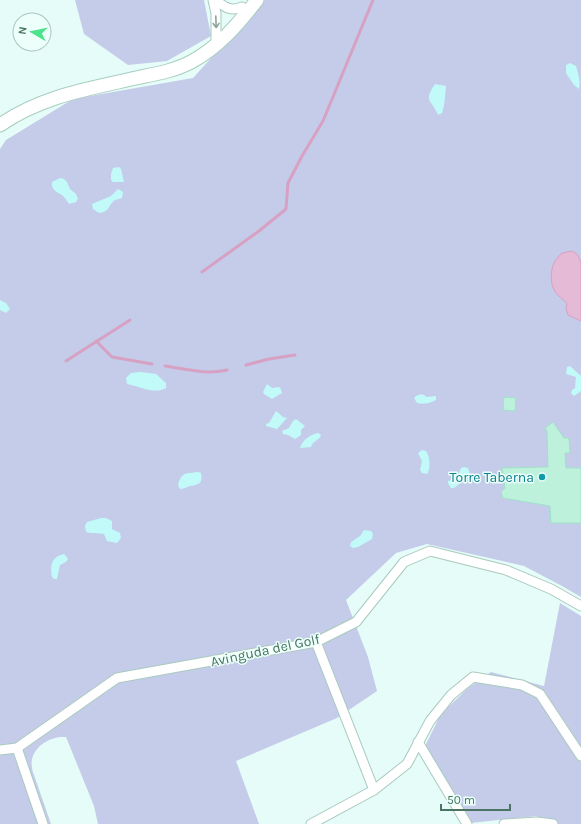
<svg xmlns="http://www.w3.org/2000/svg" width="581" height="824" font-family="Karla,sans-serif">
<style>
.green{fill:#c4cce9}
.sand{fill:#c1faf9}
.water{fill:#e5bad6;stroke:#d7a1c3}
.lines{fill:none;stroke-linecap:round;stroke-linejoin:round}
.stream{stroke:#d7a1c3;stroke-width:3}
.building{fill:#bef1dc;stroke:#9ee3c6}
.minor-casing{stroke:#a9cabf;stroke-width:11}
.secondary-casing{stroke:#a7cec0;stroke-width:15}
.minor{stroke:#fff;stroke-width:9}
.secondary{stroke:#fff;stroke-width:13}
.oneway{stroke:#8aa599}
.culture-dot{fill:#0f9aa8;stroke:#ecfffb;stroke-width:1.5}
.labels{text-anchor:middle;stroke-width:3;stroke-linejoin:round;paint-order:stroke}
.culture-label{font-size:14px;fill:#0d838f;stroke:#ecfffb;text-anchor:end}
.street-label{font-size:14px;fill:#4b7462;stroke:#ecfffb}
</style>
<rect width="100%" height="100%" fill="#e5fcf8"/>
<g class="green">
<path d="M 75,0 L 204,0 L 211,36 L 167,61 L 128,65 L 84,34 Z"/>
<path d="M 264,0 L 581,0 L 581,597 L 562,586 L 524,566 L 427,544 L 396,553 L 346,600 L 368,657 L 377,691 L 337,718 L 236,761 L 259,824 L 98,824 L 94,806 L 66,737 C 52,736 36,744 32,759 C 31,764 32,770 34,775 L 51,824 L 0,824 L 0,149 L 6,140 L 73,99 L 193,78 Z"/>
<path d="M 560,603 L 581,616 L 581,824 L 536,824 L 537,816 L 470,823 L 424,748 L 441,714 L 468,688 L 491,672 L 544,686 Z"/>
</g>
<g class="sand">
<path d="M 570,63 L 576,66 C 578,73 581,81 579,89 L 574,85 L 566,73 L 566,65 Z"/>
<path d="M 435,84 L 446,86 C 445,95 445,105 442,113 L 438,115 C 433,100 422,103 435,84 Z"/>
<path d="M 119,167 L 121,169 L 124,182 L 113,182 L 111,180 L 111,174 L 113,168 Z"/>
<path d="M 60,178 L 64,179 L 67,182 L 70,189 L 76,194 L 78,199 L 76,202 L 69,204 C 67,201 65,198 63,196 C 57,191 51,191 52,182 Z"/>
<path d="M 118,189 L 123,192 L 122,198 C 120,199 118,199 115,200 C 108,205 110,212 99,213 L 93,209 L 92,204 L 111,196 Z"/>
<path d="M 0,300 L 6,303 L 10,309 L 6,313 L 0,310 Z"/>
<path d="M 570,366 L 581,376 L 581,391 L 574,396 L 571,393 L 572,390 L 575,388 L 576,377 L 566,374 L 567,367 Z"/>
<path d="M 141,372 L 156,374 L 166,383 L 166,388 C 153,395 140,386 127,384 L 126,378 L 131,373 Z"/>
<path d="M 267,384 L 272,388 L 279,387 L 281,389 L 282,393 L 272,399 L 264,394 L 263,392 Z"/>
<path d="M 422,394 L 427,397 L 436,396 L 436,400 C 430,403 423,405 417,403 L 414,398 L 416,396 Z"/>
<path d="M 276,411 L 283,417 L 287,418 L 277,429 L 266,426 L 266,424 L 269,423 Z"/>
<path d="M 296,419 L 305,426 L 301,430 L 301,435 L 295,439 L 288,435 L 283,434 L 282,431 L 289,428 L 293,421 Z"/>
<path d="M 318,433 L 321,435 C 319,441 313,440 311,447 L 300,448 C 303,439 310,435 318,433 Z"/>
<path d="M 422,450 L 426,451 C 430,456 431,469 427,474 L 422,473 L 420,470 L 422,461 L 418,453 Z"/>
<path d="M 464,467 L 468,468 L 470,474 L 469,476 L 454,488 L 451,488 L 448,483 L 448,481 L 457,478 L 461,468 Z"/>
<path d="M 198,472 L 201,473 C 203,483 199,485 190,486 C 186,487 184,489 180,489 L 178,485 C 182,471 186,474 198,472 Z"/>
<path d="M 101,518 L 106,518 L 112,521 L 112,529 L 120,533 L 121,538 L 117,543 L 107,541 L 104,534 C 98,533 92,534 86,532 L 85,526 L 87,522 Z"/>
<path d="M 364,530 L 371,531 L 373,534 L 372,539 L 358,547 L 353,548 L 350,546 L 351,542 L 360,536 Z"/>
<path d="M 64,554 L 66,556 L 68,559 L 66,562 L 60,565 L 57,579 L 54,579 L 52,577 C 50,566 51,557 64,554 Z"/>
</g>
<path class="water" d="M 572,251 L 578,255 L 581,263 L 581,321 L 568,315 L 566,308 L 567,304 C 564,299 559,297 556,293 C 550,286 550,271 554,263 C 556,259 559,256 562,253 Z"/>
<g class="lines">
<g class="stream">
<path d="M 202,272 L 259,231 L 286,209 L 288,183 L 302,156 L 323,121 L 373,0"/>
<path d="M 96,341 L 112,357 L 152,364"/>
<path d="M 66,361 L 130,320"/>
<path d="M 246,365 L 269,359 L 295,355"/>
<path d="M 165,366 C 185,369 206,375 227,370"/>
</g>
</g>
<g class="building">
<path d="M 504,397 L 516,398 L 515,411 L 503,410 Z"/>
<path d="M 553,422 L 564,438 L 569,438 L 570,453 L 565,453 L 566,468 L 581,468 L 581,523 L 551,523 L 550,506 L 503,498 L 501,492 L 505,488 L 502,468 L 548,467 L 547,431 L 545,428 Z"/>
</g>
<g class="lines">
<g class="minor-casing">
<g id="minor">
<path d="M 213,0 L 216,13 L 216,44"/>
<path d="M 215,0 C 225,7 230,12 242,7"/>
<path d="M 316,642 L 374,790"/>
<path d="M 418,742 L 467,824"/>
<path d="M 17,748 L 43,824"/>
<path d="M 0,750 L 17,748 L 117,678 L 316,642 L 356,622 L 404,562 L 430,551 L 506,570 L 551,589 L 581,606"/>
<path d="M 311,824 L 374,790 L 407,764 L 430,721 L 451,695 L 473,677 L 522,685 L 540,694 L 581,756"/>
<path d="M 504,824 L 537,822 L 553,824"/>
</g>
</g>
<g class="secondary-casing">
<path id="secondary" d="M 0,125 C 42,96 88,89 136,78 C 155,74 174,71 191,62 C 219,47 238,24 257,0"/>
</g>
<use href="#minor" class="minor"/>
<use href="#secondary" class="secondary"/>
</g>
<defs><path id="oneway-shaft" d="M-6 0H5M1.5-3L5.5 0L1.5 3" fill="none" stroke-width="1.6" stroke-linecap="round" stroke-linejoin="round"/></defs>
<use class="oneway" href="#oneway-shaft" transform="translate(216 22) rotate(88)"/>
<circle class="culture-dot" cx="542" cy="477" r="4"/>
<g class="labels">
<g class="culture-label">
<text x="534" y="482">Torre Taberna</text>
</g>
<g class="street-label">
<text transform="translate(265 650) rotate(-12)" y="5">Avinguda del Golf</text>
</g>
</g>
<g transform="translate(32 32) rotate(279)"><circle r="19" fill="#ecfffb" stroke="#acc7be"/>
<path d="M0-3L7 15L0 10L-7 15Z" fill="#4de38d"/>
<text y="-6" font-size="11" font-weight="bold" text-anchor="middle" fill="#4b7462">N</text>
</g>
<path d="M441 804v6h69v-6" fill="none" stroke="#4b7462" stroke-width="2"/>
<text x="447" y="804" font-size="12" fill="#4b7462" stroke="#ecfffb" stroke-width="3" paint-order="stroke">50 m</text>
</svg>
